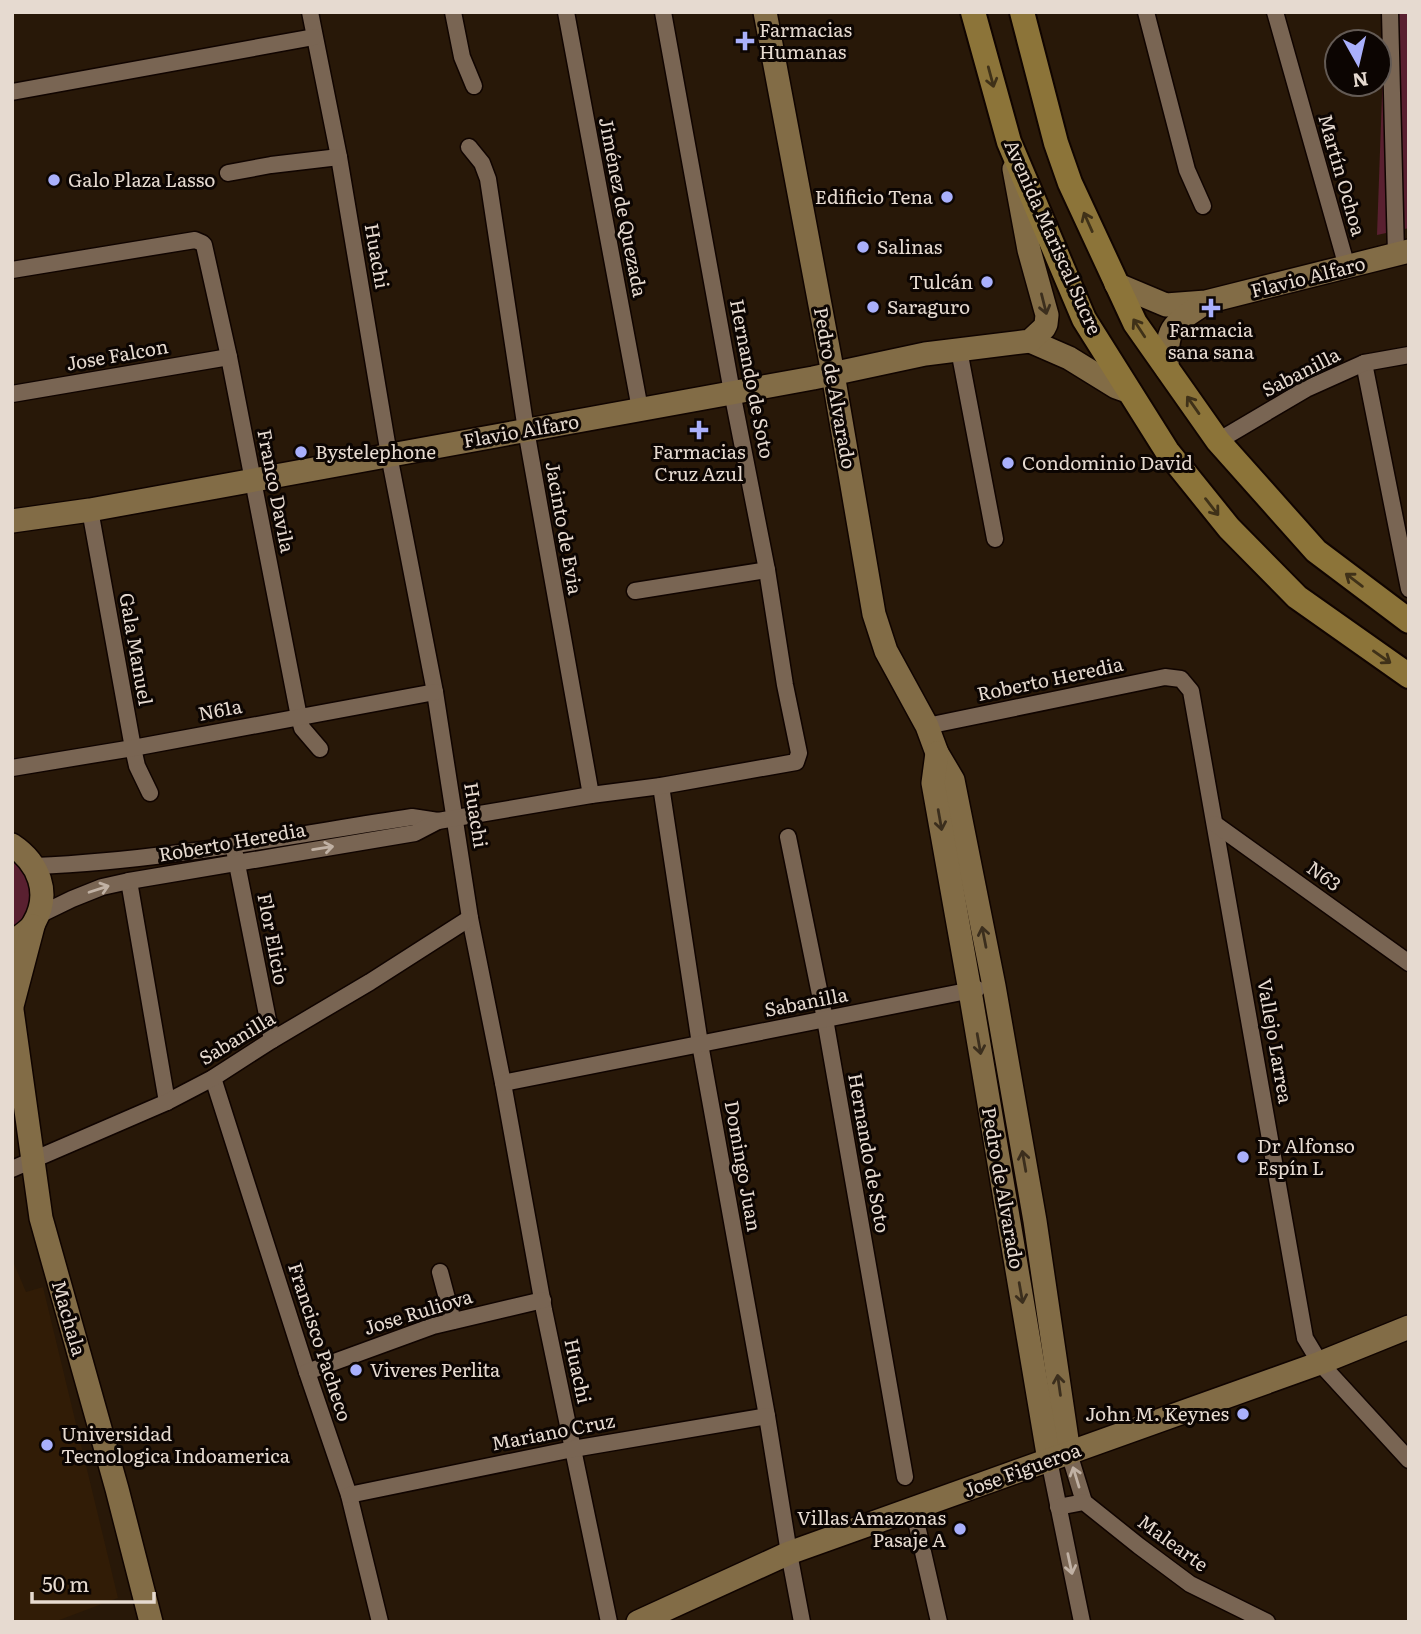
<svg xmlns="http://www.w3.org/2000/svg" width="1421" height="1634" font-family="Literata,serif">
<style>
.built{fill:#311c06}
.green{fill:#592030}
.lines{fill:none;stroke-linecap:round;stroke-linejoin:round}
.street-casing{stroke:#100400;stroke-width:19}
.secondary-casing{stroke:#100400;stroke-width:26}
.primary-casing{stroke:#100400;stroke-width:28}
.street{stroke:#796553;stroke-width:16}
.secondary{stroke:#826c46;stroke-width:23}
.primary{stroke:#8c7439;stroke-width:24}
.oneway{stroke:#3f3118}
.oneway2{stroke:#3b2e1d}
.oneway3{stroke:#c0b1a4}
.poi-dot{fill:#a9b0fc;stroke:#0c0502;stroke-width:2.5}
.labels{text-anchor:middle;stroke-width:6;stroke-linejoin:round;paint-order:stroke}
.poi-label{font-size:19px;fill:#e6dad0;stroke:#0c0502;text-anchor:start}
.street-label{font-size:19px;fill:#e6dad0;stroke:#0c0502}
</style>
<rect width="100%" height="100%" fill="#281808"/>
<path class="built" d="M 12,1259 L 26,1292 L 43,1287 L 118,1598 L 54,1622 L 12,1622 Z"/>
<g class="green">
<path d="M 1385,12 L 1409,12 L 1409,228 L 1377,235 Z"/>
<path d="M 12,852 L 34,883 L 30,915 L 12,933 Z"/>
</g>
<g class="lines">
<g class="street-casing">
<g id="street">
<path d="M 310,12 L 339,157 L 389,455 L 435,692 L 470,918 L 503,1083 L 544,1310 L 609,1622"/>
<path d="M 453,12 L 462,57 L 474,86"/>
<path d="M 566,12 L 640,409"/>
<path d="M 1146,12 L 1187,170 L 1203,206"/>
<path d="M 1275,12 L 1347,267"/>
<path d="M 1390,12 L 1396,255"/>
<path d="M 12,92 L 314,37"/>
<path d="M 469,147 L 482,163 L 488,179 L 526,430 L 591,795"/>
<path d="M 228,173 L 271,165 L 339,157"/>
<path d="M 12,270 L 195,240 L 202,243 L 204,245 L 229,357 L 299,717 L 302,728 L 320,749"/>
<path d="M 959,350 L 995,539"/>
<path d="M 1364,363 L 1409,589"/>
<path d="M 12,394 L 229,357"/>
<path d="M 1218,441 L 1306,389 L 1364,363 L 1409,355"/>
<path d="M 90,510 L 133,748 L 137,766 L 150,793"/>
<path d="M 635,591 L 767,570"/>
<path d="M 927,726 L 1165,677 L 1181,679 L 1191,691 L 1305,1338 L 1320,1363 L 1409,1460"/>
<path d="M 12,768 L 133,748 L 435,692"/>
<path d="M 661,786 L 700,1044 L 767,1416 L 789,1553 L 802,1622"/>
<path d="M 1215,824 L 1409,963"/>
<path d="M 788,837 L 825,1019 L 905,1477"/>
<path d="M 235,854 L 272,1040"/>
<path d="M 35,866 C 162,861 287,836 412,817 L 438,821 L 591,795 L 661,786 L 796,762 L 799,753 L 785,685 L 767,570 L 732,392 L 663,12"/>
<path d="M 129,881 L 167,1102"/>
<path d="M 37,916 L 72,899 L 102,887 L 129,881 L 415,833 L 438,821"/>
<path d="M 213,1078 L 307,1372 L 349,1495 L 380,1622"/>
<path d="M 503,1083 L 977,989"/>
<path d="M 12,1169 L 167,1102 L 213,1078 L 272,1040 L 370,982 L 470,918"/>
<path d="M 440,1272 L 453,1321"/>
<path d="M 307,1372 L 433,1326 L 543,1300"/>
<path d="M 1069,1453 L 1084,1502"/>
<path d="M 1049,1460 L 1082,1622"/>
<path d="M 349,1495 L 573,1449 L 767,1416"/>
<path d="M 1058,1507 L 1084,1502 L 1139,1546 L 1190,1584 L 1267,1622"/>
<path d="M 913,1508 L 939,1622"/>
</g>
</g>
<g class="secondary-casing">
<g id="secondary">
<path d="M 765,12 L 833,374 L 874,614 L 886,651 L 927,726 L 937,753 L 953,780 L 994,986 L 1035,1221 L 1069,1453"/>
<path d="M 1116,284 L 1166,305 L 1206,302 L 1409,251"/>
<path d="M 1030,341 L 1069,358 L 1116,387 L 1130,392"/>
<path d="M 1167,369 C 1167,327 1170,326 1204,304"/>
<path d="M 12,521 L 90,510 L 813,378 L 925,354 L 1030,341 L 1044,328 L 1046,324 L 1047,315 L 1029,250 L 1014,169"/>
<path d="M 937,753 L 933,783 L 970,991 L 1049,1460"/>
<path d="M 12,845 C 39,863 51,893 34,923 C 30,931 19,937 12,942"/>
<path d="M 12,1006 L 33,926"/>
<path d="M 12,1010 L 41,1218 L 117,1489 L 151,1622"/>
<path d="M 638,1622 L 789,1553 L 1320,1363 L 1409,1327"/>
</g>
</g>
<g class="primary-casing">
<g id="primary">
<path d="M 973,12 L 1009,142 L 1084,319 L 1167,451 L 1229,528 L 1297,597 L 1409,676"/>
<path d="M 1022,12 L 1056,143 L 1070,183 L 1135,323 L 1218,441 L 1316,551 L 1409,621"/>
</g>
</g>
<use href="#street" class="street"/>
<use href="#secondary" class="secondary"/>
<use href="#primary" class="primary"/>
</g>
<defs><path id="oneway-shaft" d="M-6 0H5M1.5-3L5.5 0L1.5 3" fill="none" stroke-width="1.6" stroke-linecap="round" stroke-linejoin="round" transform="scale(1.75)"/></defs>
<g class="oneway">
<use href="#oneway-shaft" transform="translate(991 77) rotate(75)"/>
<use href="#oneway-shaft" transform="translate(1088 222) rotate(-114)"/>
<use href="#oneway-shaft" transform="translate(1139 328) rotate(-123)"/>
<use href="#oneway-shaft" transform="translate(1193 405) rotate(-125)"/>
<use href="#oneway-shaft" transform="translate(1212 507) rotate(52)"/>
<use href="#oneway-shaft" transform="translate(1354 580) rotate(-143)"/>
<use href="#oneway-shaft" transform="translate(1382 657) rotate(35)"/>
</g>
<g class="oneway2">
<use href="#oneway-shaft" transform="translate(1044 304) rotate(76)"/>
<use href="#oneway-shaft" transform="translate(940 820) rotate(80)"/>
<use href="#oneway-shaft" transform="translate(984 937) rotate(-101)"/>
<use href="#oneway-shaft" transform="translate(979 1044) rotate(80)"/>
<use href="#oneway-shaft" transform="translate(1024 1161) rotate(-100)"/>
<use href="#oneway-shaft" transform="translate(1021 1293) rotate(80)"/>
<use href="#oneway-shaft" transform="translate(1059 1385) rotate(-98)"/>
</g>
<g class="oneway3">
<use href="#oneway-shaft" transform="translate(323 848) rotate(-9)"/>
<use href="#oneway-shaft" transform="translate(99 889) rotate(-18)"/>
<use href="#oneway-shaft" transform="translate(1076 1477) rotate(-107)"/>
<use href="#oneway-shaft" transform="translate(1070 1564) rotate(78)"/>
</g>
<g class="poi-dot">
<path d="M741.5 30.5h7v7h7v7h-7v7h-7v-7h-7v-7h7z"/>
<circle cx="54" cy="180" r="7"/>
<circle cx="947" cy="197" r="7"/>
<circle cx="863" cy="247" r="7"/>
<circle cx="987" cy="282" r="7"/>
<circle cx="873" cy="307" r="7"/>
<path d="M1207.5 297.5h7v7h7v7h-7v7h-7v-7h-7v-7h7z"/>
<path d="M695.5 419.5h7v7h7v7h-7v7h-7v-7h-7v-7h7z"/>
<circle cx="301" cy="452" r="7"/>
<circle cx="1008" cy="463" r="7"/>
<circle cx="1243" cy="1157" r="7"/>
<circle cx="356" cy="1370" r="7"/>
<circle cx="1243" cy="1414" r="7"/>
<circle cx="47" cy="1445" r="7"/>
<circle cx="960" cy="1529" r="7"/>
</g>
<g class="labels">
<g class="poi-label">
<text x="759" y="37">Farmacias<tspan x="759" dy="22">Humanas</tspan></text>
<text x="68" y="187">Galo Plaza Lasso</text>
<text x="933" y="204" text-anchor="end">Edificio Tena</text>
<text x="877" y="254">Salinas</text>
<text x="973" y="289" text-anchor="end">Tulcán</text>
<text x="887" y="314">Saraguro</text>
<text x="1211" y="337" text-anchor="middle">Farmacia<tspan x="1211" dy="22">sana sana</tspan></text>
<text x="315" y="459">Bystelephone</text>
<text x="699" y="459" text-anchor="middle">Farmacias<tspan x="699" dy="22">Cruz Azul</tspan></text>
<text x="1022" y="470">Condominio David</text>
<text x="1257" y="1153">Dr Alfonso<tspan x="1257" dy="22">Espín L</tspan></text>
<text x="370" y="1377">Viveres Perlita</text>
<text x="1229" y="1421" text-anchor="end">John M. Keynes</text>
<text x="61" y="1441">Universidad<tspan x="61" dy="22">Tecnologica Indoamerica</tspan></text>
<text x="946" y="1525" text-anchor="end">Villas Amazonas<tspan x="946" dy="22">Pasaje A</tspan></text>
</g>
<g class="street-label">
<text transform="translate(1342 175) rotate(74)" y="7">Martín Ochoa</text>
<text transform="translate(623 207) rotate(79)" y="7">Jiménez de Quezada</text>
<text transform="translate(1053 237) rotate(66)" y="7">Avenida Mariscal Sucre</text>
<text transform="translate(377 256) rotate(80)" y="7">Huachi</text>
<text transform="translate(1308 277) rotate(-14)" y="7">Flavio Alfaro</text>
<text transform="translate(117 355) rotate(-10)" y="7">Jose Falcon</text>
<text transform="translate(1301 372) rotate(-27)" y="7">Sabanilla</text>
<text transform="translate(752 379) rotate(79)" y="7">Hernando de Soto</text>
<text transform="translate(835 388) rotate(80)" y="7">Pedro de Alvarado</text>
<text transform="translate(521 431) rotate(-10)" y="7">Flavio Alfaro</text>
<text transform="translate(276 491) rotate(79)" y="7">Franco Davila</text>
<text transform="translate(564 528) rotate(80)" y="7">Jacinto de Evia</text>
<text transform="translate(136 649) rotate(80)" y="7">Gala Manuel</text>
<text transform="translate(1050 679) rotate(-12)" y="7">Roberto Heredia</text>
<text transform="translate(220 710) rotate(-11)" y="7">N61a</text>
<text transform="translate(476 815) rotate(81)" y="7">Huachi</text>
<text transform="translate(232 842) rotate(-10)" y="7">Roberto Heredia</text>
<text transform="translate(1324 876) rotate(36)" y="7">N63</text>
<text transform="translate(273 939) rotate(79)" y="7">Flor Elicio</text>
<text transform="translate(806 1002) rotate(-11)" y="7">Sabanilla</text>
<text transform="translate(237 1038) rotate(-31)" y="7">Sabanilla</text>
<text transform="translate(1275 1041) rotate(80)" y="7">Vallejo Larrea</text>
<text transform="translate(869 1153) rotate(80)" y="7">Hernando de Soto</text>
<text transform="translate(743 1166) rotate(80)" y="7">Domingo Juan</text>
<text transform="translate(1003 1188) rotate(80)" y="7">Pedro de Alvarado</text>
<text transform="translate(418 1312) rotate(-17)" y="7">Jose Ruliova</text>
<text transform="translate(69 1318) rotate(74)" y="7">Machala</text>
<text transform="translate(320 1342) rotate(72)" y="7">Francisco Pacheco</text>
<text transform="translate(578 1371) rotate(78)" y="7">Huachi</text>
<text transform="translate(553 1432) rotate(-11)" y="7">Mariano Cruz</text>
<text transform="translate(1022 1470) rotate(-20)" y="7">Jose Figueroa</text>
<text transform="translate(1173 1543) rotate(36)" y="7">Malearte</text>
</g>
</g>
<rect width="1421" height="1634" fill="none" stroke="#e6dad0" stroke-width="28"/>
<g transform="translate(1358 63) rotate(172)"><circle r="33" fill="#0c0502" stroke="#635a54" stroke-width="2"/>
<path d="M0-5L12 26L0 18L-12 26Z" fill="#a9b0fc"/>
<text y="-10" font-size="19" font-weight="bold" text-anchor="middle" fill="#e6dad0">N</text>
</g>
<path d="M32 1592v10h122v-10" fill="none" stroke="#e6dad0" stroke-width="3.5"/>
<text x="42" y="1592" font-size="21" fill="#e6dad0" stroke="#0c0502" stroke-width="5" paint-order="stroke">50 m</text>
</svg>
